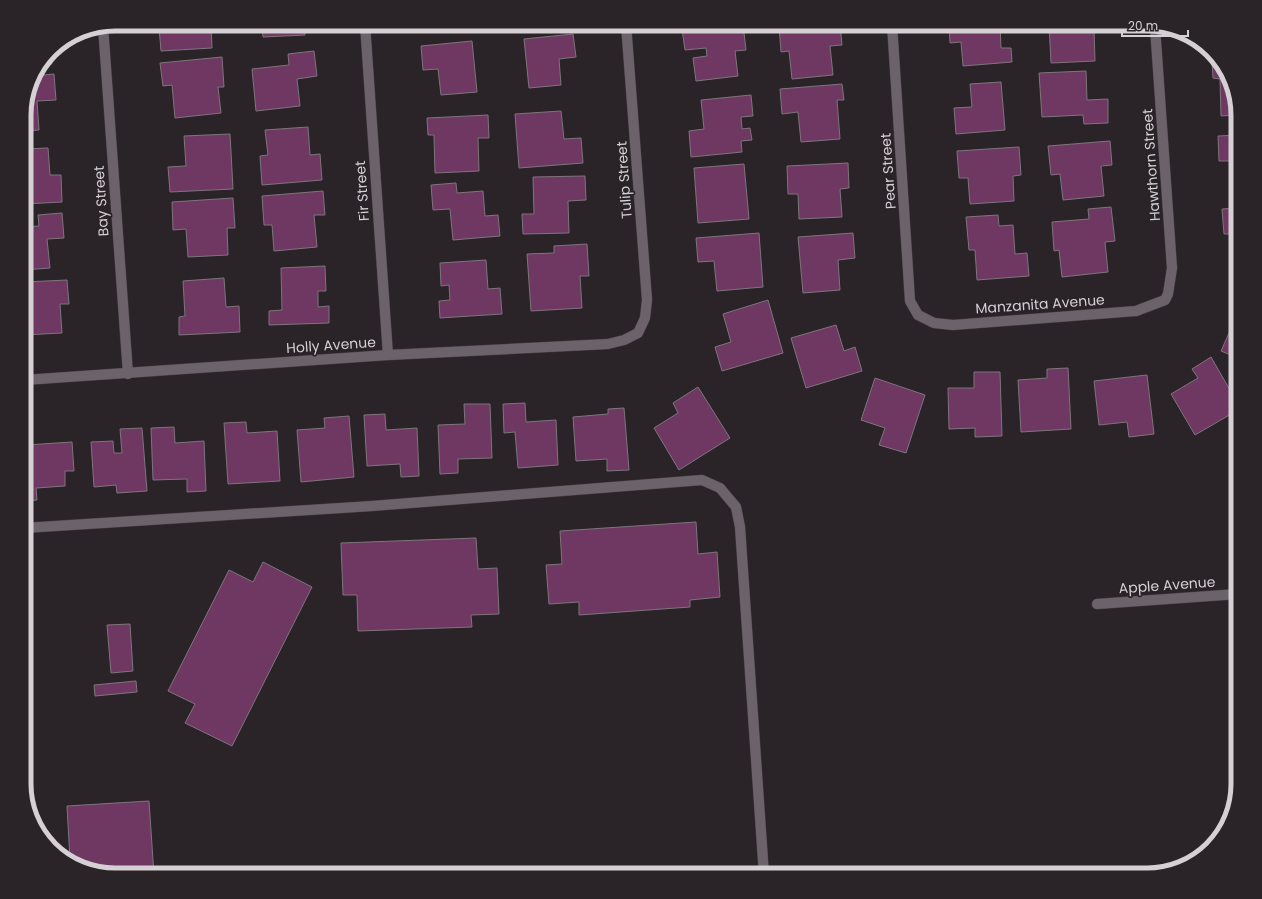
<svg xmlns="http://www.w3.org/2000/svg" width="1262" height="899" font-family="Poppins,sans-serif">
<style>
.building{fill:#6e3863;stroke:#7e757c}
.lines{fill:none;stroke-linecap:round;stroke-linejoin:round}
.minor-casing{stroke:#453f44;stroke-width:11}
.minor{stroke:#6b6369;stroke-width:10}
.labels{text-anchor:middle;stroke-width:3.5;stroke-linejoin:round;paint-order:stroke}
.street-label{font-size:14px;fill:#d5d0d4;stroke:#2a2328}
.rim{fill:none;stroke:#d5d0d4;stroke-width:5}
</style>
<rect width="100%" height="100%" fill="#2a2328"/>
<g class="building">
<path d="M 177,24 L 211,24 L 212,48 L 161,51 L 159,27 L 177,26 Z"/>
<path d="M 262,24 L 304,24 L 305,35 L 263,37 Z"/>
<path d="M 421,24 L 446,24 L 447,27 L 421,29 Z"/>
<path d="M 728,24 L 743,24 L 746,50 L 735,51 L 738,76 L 696,81 L 693,58 L 707,56 L 706,48 L 685,50 L 682,29 Z"/>
<path d="M 793,24 L 840,24 L 842,45 L 830,46 L 833,75 L 792,79 L 789,51 L 781,52 L 779,25 Z"/>
<path d="M 949,24 L 1000,24 L 1001,48 L 1011,48 L 1012,62 L 963,66 L 961,42 L 950,43 Z"/>
<path d="M 1049,24 L 1102,24 L 1102,30 L 1094,30 L 1095,61 L 1051,63 Z"/>
<path d="M 573,34 L 576,57 L 559,59 L 561,85 L 529,88 L 524,39 Z"/>
<path d="M 472,41 L 477,92 L 441,95 L 438,69 L 423,70 L 421,46 Z"/>
<path d="M 51,51 L 52,64 L 41,65 Z"/>
<path d="M 314,51 L 317,76 L 297,79 L 300,106 L 256,111 L 252,69 L 289,65 L 288,54 Z"/>
<path d="M 222,57 L 224,87 L 218,87 L 221,113 L 175,118 L 172,85 L 163,86 L 160,63 Z"/>
<path d="M 1212,62 L 1218,62 L 1229,74 L 1238,115 L 1221,116 L 1220,79 L 1213,78 Z"/>
<path d="M 1086,71 L 1087,100 L 1108,99 L 1108,123 L 1084,124 L 1083,115 L 1042,117 L 1039,73 Z"/>
<path d="M 54,74 L 56,100 L 37,101 L 39,130 L 24,131 L 24,109 L 33,76 Z"/>
<path d="M 1001,82 L 1005,130 L 956,134 L 954,108 L 972,107 L 970,84 Z"/>
<path d="M 842,84 L 844,100 L 837,100 L 840,139 L 801,142 L 798,112 L 782,114 L 780,89 Z"/>
<path d="M 751,95 L 753,116 L 741,117 L 742,129 L 750,128 L 752,140 L 741,141 L 742,152 L 691,157 L 689,131 L 704,129 L 701,100 Z"/>
<path d="M 561,111 L 564,139 L 581,138 L 583,163 L 519,168 L 515,114 Z"/>
<path d="M 488,115 L 489,138 L 478,138 L 479,171 L 435,173 L 434,135 L 428,135 L 427,118 Z"/>
<path d="M 308,127 L 310,155 L 320,154 L 322,180 L 262,185 L 260,156 L 268,155 L 265,130 Z"/>
<path d="M 230,134 L 233,189 L 170,192 L 168,167 L 186,166 L 184,136 Z"/>
<path d="M 1238,135 L 1238,189 L 1231,189 L 1230,161 L 1219,161 L 1218,136 Z"/>
<path d="M 1110,141 L 1112,165 L 1101,166 L 1104,196 L 1063,200 L 1060,174 L 1051,175 L 1048,146 Z"/>
<path d="M 1019,147 L 1021,175 L 1013,176 L 1014,201 L 970,204 L 968,178 L 959,178 L 957,151 Z"/>
<path d="M 48,148 L 50,175 L 61,175 L 62,202 L 24,204 L 24,149 Z"/>
<path d="M 848,163 L 849,188 L 840,189 L 842,217 L 799,219 L 798,194 L 788,194 L 787,166 Z"/>
<path d="M 744,164 L 749,219 L 698,223 L 694,168 Z"/>
<path d="M 585,176 L 586,200 L 568,201 L 569,233 L 523,234 L 522,214 L 534,214 L 533,177 Z"/>
<path d="M 456,183 L 457,193 L 483,191 L 485,216 L 498,215 L 500,236 L 453,240 L 450,209 L 433,210 L 431,185 Z"/>
<path d="M 323,191 L 325,215 L 314,215 L 317,247 L 274,251 L 272,225 L 264,225 L 262,196 Z"/>
<path d="M 233,198 L 235,228 L 227,228 L 228,255 L 188,257 L 186,229 L 173,230 L 172,202 Z"/>
<path d="M 1111,207 L 1115,241 L 1105,242 L 1108,272 L 1062,277 L 1059,250 L 1054,251 L 1052,222 L 1089,219 L 1088,209 Z"/>
<path d="M 1238,208 L 1238,262 L 1235,262 L 1233,234 L 1224,234 L 1222,209 Z"/>
<path d="M 62,213 L 64,238 L 47,239 L 50,268 L 24,270 L 24,227 L 39,226 L 38,215 Z"/>
<path d="M 998,215 L 999,226 L 1013,225 L 1015,254 L 1027,253 L 1029,276 L 977,280 L 975,250 L 969,250 L 966,217 Z"/>
<path d="M 759,233 L 763,287 L 717,291 L 714,261 L 698,262 L 696,238 Z"/>
<path d="M 853,233 L 855,258 L 838,260 L 840,290 L 803,293 L 798,237 Z"/>
<path d="M 587,244 L 589,276 L 580,276 L 582,308 L 531,311 L 527,254 L 554,253 L 554,246 Z"/>
<path d="M 486,260 L 488,289 L 500,288 L 502,314 L 440,318 L 439,301 L 450,300 L 449,285 L 441,286 L 440,263 Z"/>
<path d="M 325,266 L 326,291 L 318,291 L 318,307 L 329,306 L 329,323 L 269,325 L 269,311 L 282,310 L 281,268 Z"/>
<path d="M 224,278 L 226,307 L 239,306 L 240,332 L 179,335 L 179,317 L 185,316 L 183,281 Z"/>
<path d="M 67,280 L 69,304 L 60,304 L 62,333 L 24,335 L 24,282 Z"/>
<path d="M 768,300 L 783,353 L 722,371 L 715,347 L 731,342 L 723,314 Z"/>
<path d="M 1233,324 L 1238,327 L 1238,358 L 1221,351 Z"/>
<path d="M 836,325 L 844,351 L 855,347 L 862,371 L 806,388 L 791,338 Z"/>
<path d="M 1211,357 L 1238,404 L 1238,410 L 1195,435 L 1171,394 L 1198,378 L 1192,369 Z"/>
<path d="M 1068,368 L 1071,429 L 1021,432 L 1018,380 L 1047,378 L 1047,369 Z"/>
<path d="M 974,372 L 1000,372 L 1002,436 L 975,437 L 975,428 L 949,429 L 948,388 L 974,388 Z"/>
<path d="M 1147,375 L 1154,434 L 1129,437 L 1127,422 L 1099,425 L 1094,381 Z"/>
<path d="M 875,378 L 925,395 L 906,453 L 879,445 L 885,428 L 861,420 Z"/>
<path d="M 698,387 L 730,438 L 679,470 L 654,428 L 678,413 L 673,403 Z"/>
<path d="M 525,403 L 526,422 L 556,420 L 558,465 L 518,468 L 515,432 L 504,433 L 503,404 Z"/>
<path d="M 464,404 L 490,404 L 492,458 L 458,459 L 458,473 L 440,474 L 438,425 L 465,424 Z"/>
<path d="M 624,408 L 629,470 L 607,471 L 607,459 L 576,461 L 573,417 L 608,414 L 608,409 Z"/>
<path d="M 385,414 L 386,430 L 417,428 L 419,476 L 401,477 L 400,464 L 367,466 L 364,415 Z"/>
<path d="M 349,416 L 354,477 L 301,482 L 297,430 L 325,428 L 324,418 Z"/>
<path d="M 246,422 L 247,433 L 277,431 L 280,481 L 228,484 L 224,423 Z"/>
<path d="M 174,427 L 175,443 L 204,441 L 206,491 L 187,492 L 187,479 L 153,480 L 151,428 Z"/>
<path d="M 142,428 L 147,491 L 117,493 L 116,485 L 94,487 L 91,442 L 113,441 L 114,453 L 122,453 L 120,429 Z"/>
<path d="M 24,439 L 26,439 L 26,445 L 72,442 L 74,471 L 65,471 L 65,486 L 36,488 L 37,500 L 24,501 Z"/>
<path d="M 696,522 L 698,554 L 717,552 L 720,597 L 690,600 L 690,607 L 579,615 L 579,602 L 549,604 L 546,565 L 562,564 L 560,531 Z"/>
<path d="M 476,538 L 478,569 L 497,568 L 499,614 L 471,615 L 472,627 L 358,631 L 357,595 L 343,595 L 341,543 Z"/>
<path d="M 263,562 L 312,587 L 232,746 L 185,723 L 195,704 L 168,691 L 229,570 L 253,582 Z"/>
<path d="M 130,624 L 133,671 L 111,673 L 107,625 Z"/>
<path d="M 136,681 L 137,692 L 95,696 L 94,685 Z"/>
<path d="M 149,801 L 154,875 L 114,875 L 70,860 L 67,806 Z"/>
</g>
<g class="lines">
<g class="minor-casing">
<g id="minor">
<path d="M 365,24 L 388,355"/>
<path d="M 892,24 L 910,301 L 918,315 L 934,323 L 953,325 L 1136,311 L 1165,300 L 1168,294 L 1172,268 L 1155,27"/>
<path d="M 103,26 L 128,374"/>
<path d="M 24,380 L 388,355 L 608,344 L 624,340 L 638,333 L 645,318 L 647,300 L 626,24"/>
<path d="M 24,528 L 372,506 L 702,480 L 720,488 L 736,507 L 740,527 L 764,875"/>
<path d="M 1097,604 L 1238,594"/>
<path d="M 24,670 L 27,663 L 24,617"/>
</g>
</g>
<use href="#minor" class="minor"/>
</g>
<g class="labels">
<g class="street-label">
<text transform="translate(1151 165) rotate(-94)" y="5">Hawthorn Street</text>
<text transform="translate(888 171) rotate(-94)" y="5">Pear Street</text>
<text transform="translate(624 180) rotate(-94)" y="5">Tulip Street</text>
<text transform="translate(362 191) rotate(-94)" y="5">Fir Street</text>
<text transform="translate(101 201) rotate(-94)" y="5">Bay Street</text>
<text transform="translate(1040 304) rotate(-4)" y="5">Manzanita Avenue</text>
<text transform="translate(331 345) rotate(-4)" y="5">Holly Avenue</text>
<text transform="translate(1167 585) rotate(-4)" y="5">Apple Avenue</text>
</g>
</g>
<path d="M0 0H1262V899H0ZM115 31H1147A84 84 0 0 1 1231 115V784A84 84 0 0 1 1147 868H115A84 84 0 0 1 31 784V115A84 84 0 0 1 115 31Z" fill="#2a2328" fill-rule="evenodd"/>
<path class="rim" d="M115 31H1147A84 84 0 0 1 1231 115V784A84 84 0 0 1 1147 868H115A84 84 0 0 1 31 784V115A84 84 0 0 1 115 31Z"/>
<path d="M1122 30v6h66v-6" fill="none" stroke="#d5d0d4" stroke-width="2"/>
<text x="1128" y="30" font-size="12" fill="#d5d0d4" stroke="#2a2328" stroke-width="3" paint-order="stroke">20 m</text>
</svg>
